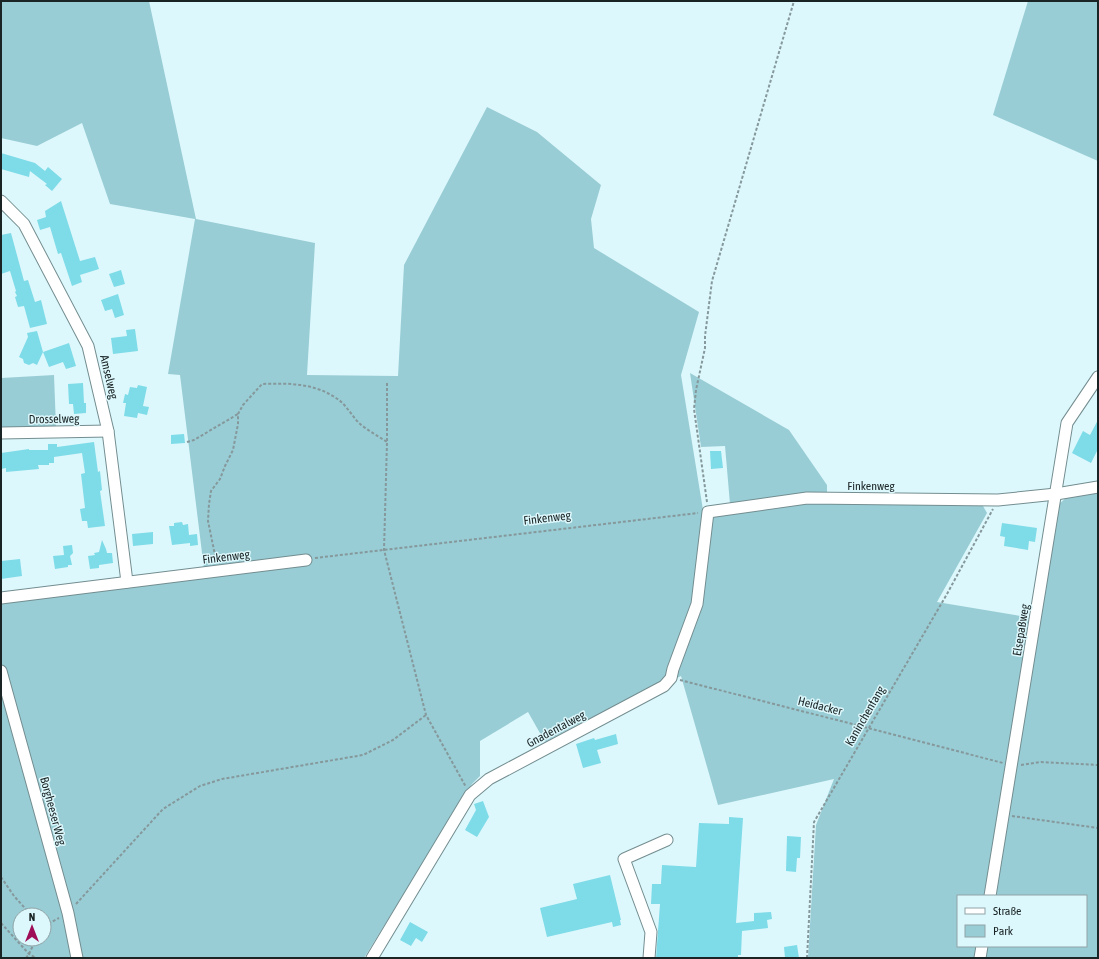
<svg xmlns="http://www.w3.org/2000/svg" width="1099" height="959" font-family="'Asap Condensed',sans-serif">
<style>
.green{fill:#99cdd5;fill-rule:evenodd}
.building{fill:#7edbe8}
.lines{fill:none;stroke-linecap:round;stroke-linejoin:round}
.minor-casing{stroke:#738d90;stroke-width:13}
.path{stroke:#85989b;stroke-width:2;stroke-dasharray:3 2;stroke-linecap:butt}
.minor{stroke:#fff;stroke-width:11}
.labels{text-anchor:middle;stroke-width:3;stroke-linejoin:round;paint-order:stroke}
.street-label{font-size:12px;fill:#1a2425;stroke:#ddf8fc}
</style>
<rect width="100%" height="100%" fill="#ddf8fc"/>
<g class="green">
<path d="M 1,1 L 8,2 L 9,1 L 149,1 L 196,219 L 315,243 L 307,375 L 398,376 L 404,265 L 487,107 L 537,132 L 601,185 L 591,219 L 594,248 L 699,312 L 681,375 L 704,516 L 813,503 L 983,506 L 987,513 L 937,602 L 1039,619 L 1059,504 L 1067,497 L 1098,493 L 1098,958 L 808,958 L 816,825 L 834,779 L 718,805 L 681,676 L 580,723 L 545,742 L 528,712 L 480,741 L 480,776 L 472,784 L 364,958 L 1,958 L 1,603 L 205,577 L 180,375 L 168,374 L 195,219 L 110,204 L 82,123 L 37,146 L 1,138 ZM 958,896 L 1086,896 L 1086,946 L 958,946 ZM 20,915 L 44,915 L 44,939 L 20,939 Z"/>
<path d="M 1028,1 L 1098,1 L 1098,161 L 993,115 Z"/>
<path d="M 690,373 L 789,430 L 827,485 L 827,495 L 730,504 L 725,446 L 701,447 Z"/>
<path d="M 54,375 L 56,427 L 1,428 L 1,378 Z"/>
</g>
<g class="building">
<path d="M 1,153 L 35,163 L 45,171 L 48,167 L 62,179 L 52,191 L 45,185 L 47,184 L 30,171 L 29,177 L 1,169 Z"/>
<path d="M 61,201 L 80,261 L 95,257 L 99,269 L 80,275 L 82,282 L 72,286 L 61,253 L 58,254 L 50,227 L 40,230 L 37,220 L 46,217 L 45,211 Z"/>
<path d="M 11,233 L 24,281 L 28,280 L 35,302 L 41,300 L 47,324 L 30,328 L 24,306 L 18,307 L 15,297 L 17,296 L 15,292 L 16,291 L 10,271 L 1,274 L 1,235 Z"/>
<path d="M 121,270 L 125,284 L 114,287 L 109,274 Z"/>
<path d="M 118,294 L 124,315 L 115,318 L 112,309 L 105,311 L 101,300 Z"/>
<path d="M 135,329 L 138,351 L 113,354 L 111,338 L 127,336 L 126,330 Z"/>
<path d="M 37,331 L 43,352 L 37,365 L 33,363 L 29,365 L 24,363 L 23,359 L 19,357 L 28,337 L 27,333 Z"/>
<path d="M 69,343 L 76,366 L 66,369 L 63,362 L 49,367 L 43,352 Z"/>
<path d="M 83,383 L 84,403 L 86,403 L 86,413 L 74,414 L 73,404 L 69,404 L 68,384 Z"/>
<path d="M 138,385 L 147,387 L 143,406 L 149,407 L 147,415 L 138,413 L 137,418 L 124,416 L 126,403 L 123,403 L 125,394 L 128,395 L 130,387 L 137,388 Z"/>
<path d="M 1098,420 L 1098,449 L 1091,463 L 1072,453 L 1083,431 L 1090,435 Z"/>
<path d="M 184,434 L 185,443 L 171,444 L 171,435 Z"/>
<path d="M 94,442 L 98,472 L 100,471 L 102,490 L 100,491 L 105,526 L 88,528 L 87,521 L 82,521 L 80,509 L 85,508 L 81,474 L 85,473 L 82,453 L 54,457 L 54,463 L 49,463 L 49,465 L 38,465 L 39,469 L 6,472 L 6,468 L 1,469 L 1,453 L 29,449 L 29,450 L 48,450 L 48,444 L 57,444 L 57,447 Z"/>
<path d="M 710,451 L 721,451 L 723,468 L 711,469 Z"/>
<path d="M 182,522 L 183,525 L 188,524 L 189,535 L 197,534 L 198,545 L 190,546 L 190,543 L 172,545 L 169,526 L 174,526 L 174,523 Z"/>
<path d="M 1002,523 L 1037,528 L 1035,542 L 1029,541 L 1028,550 L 1004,546 L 1005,537 L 1000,536 Z"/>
<path d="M 153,532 L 153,544 L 133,546 L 132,534 Z"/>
<path d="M 102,540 L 106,549 L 107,553 L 112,553 L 113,563 L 99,565 L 99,568 L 90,569 L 88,556 L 95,555 L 94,553 L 99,552 Z"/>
<path d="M 72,545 L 73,553 L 70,556 L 72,565 L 68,565 L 68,567 L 55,569 L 53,556 L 64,555 L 63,546 Z"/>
<path d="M 20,559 L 22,576 L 1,579 L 1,561 Z"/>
<path d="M 616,734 L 618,744 L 597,750 L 601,763 L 583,768 L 576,744 L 594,738 L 595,740 Z"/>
<path d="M 483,801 L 489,817 L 477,837 L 465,830 L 476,810 L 474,804 Z"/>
<path d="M 729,817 L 743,818 L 736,923 L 754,921 L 754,913 L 771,912 L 772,919 L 767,920 L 768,928 L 742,931 L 741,955 L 738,955 L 738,958 L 656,958 L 660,904 L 651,904 L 652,884 L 661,884 L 662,865 L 696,867 L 699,823 L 729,824 Z"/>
<path d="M 787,836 L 801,837 L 800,858 L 797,858 L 796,872 L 786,871 Z"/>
<path d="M 610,875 L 621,920 L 620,920 L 621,925 L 613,927 L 612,922 L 547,937 L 540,908 L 577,899 L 573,884 Z"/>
<path d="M 410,922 L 428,932 L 422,942 L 416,938 L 411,946 L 400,940 Z"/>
<path d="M 797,945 L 799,958 L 785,958 L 784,947 Z"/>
</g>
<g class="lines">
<g class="minor-casing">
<g id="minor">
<path d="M 1,201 L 24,224 L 88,346 L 108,431 L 127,582"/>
<path d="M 1,433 L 108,431"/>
<path d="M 1,598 L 306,560"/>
<path d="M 1,671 L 68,913 L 77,958"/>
<path d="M 990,896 L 1067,423 L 1098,377"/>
<path d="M 372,958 L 470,795 L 489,779 L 664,686 L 671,678 L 673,669 L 697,604 L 708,512 L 807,498 L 998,500 L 1056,494 L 1098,487"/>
<path d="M 649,958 L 651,932 L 624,859 L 667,840"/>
<path d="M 980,958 L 982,946"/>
</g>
</g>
<g class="path">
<path d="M 387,383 L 387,442 L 384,550 L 426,715 L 466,787"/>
<path d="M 187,442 L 194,440 L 238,414"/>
<path d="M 707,502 L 694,409 L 696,390 L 705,348 L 705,336 L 712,281 L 794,1"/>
<path d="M 315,558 L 698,513"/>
<path d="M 215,562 L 215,555 L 208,521 L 209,504 L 211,491 L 220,479 L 225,466 L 233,450 L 238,424 L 238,414 L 243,405 L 262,384 C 288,383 314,383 336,398 C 346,404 351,415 359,423 C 367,430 378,436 387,442"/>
<path d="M 680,680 L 868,728 L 1003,763"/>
<path d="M 1021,765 L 1041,762 L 1098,765"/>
<path d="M 1012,816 L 1098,828"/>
<path d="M 1,877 L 14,896 L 31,915"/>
<path d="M 76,904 L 163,809 L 200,786 L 222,779 L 363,755 L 393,740 L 426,715"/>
<path d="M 1,923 L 29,954 L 36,958"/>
<path d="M 44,926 L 59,918"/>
<path d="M 26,958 L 29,954 L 36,939"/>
<path d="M 807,958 L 814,822 L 947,594 L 993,509"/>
</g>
<use href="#minor" class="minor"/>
</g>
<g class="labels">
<g class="street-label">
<text transform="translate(109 377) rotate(77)" y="4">Amselweg</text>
<text transform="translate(54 419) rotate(-1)" y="4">Drosselweg</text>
<text x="871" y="490">Finkenweg</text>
<text transform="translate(547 518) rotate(-7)" y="4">Finkenweg</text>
<text transform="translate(226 557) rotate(-7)" y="4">Finkenweg</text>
<text transform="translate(1021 630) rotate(-81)" y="4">Elsepaßweg</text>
<text transform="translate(820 706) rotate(14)" y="4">Heidacker</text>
<text transform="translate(865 716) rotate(-60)" y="4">Kaninchenfang</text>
<text transform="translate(556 729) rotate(-28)" y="4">Gnadentalweg</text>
<text transform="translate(53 811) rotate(75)" y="4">Borgheeser Weg</text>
</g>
</g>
<rect width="1099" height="959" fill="none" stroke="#1a2425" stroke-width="4"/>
<rect x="957" y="895" width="130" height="52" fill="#ddf8fc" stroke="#8fa3a6"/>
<rect x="965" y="908" width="20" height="6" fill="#ffffff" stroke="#8fa3a6"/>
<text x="993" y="915" font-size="12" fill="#1a2425">Straße</text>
<rect x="965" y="925" width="20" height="12" fill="#99cdd5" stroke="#8fa3a6"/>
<text x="993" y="935" font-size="12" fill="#1a2425">Park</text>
<g transform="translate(32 927)"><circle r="19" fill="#ddf8fc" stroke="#8fa3a6"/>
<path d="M0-3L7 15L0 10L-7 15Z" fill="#9e0e58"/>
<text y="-6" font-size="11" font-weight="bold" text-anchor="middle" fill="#1a2425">N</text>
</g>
</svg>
